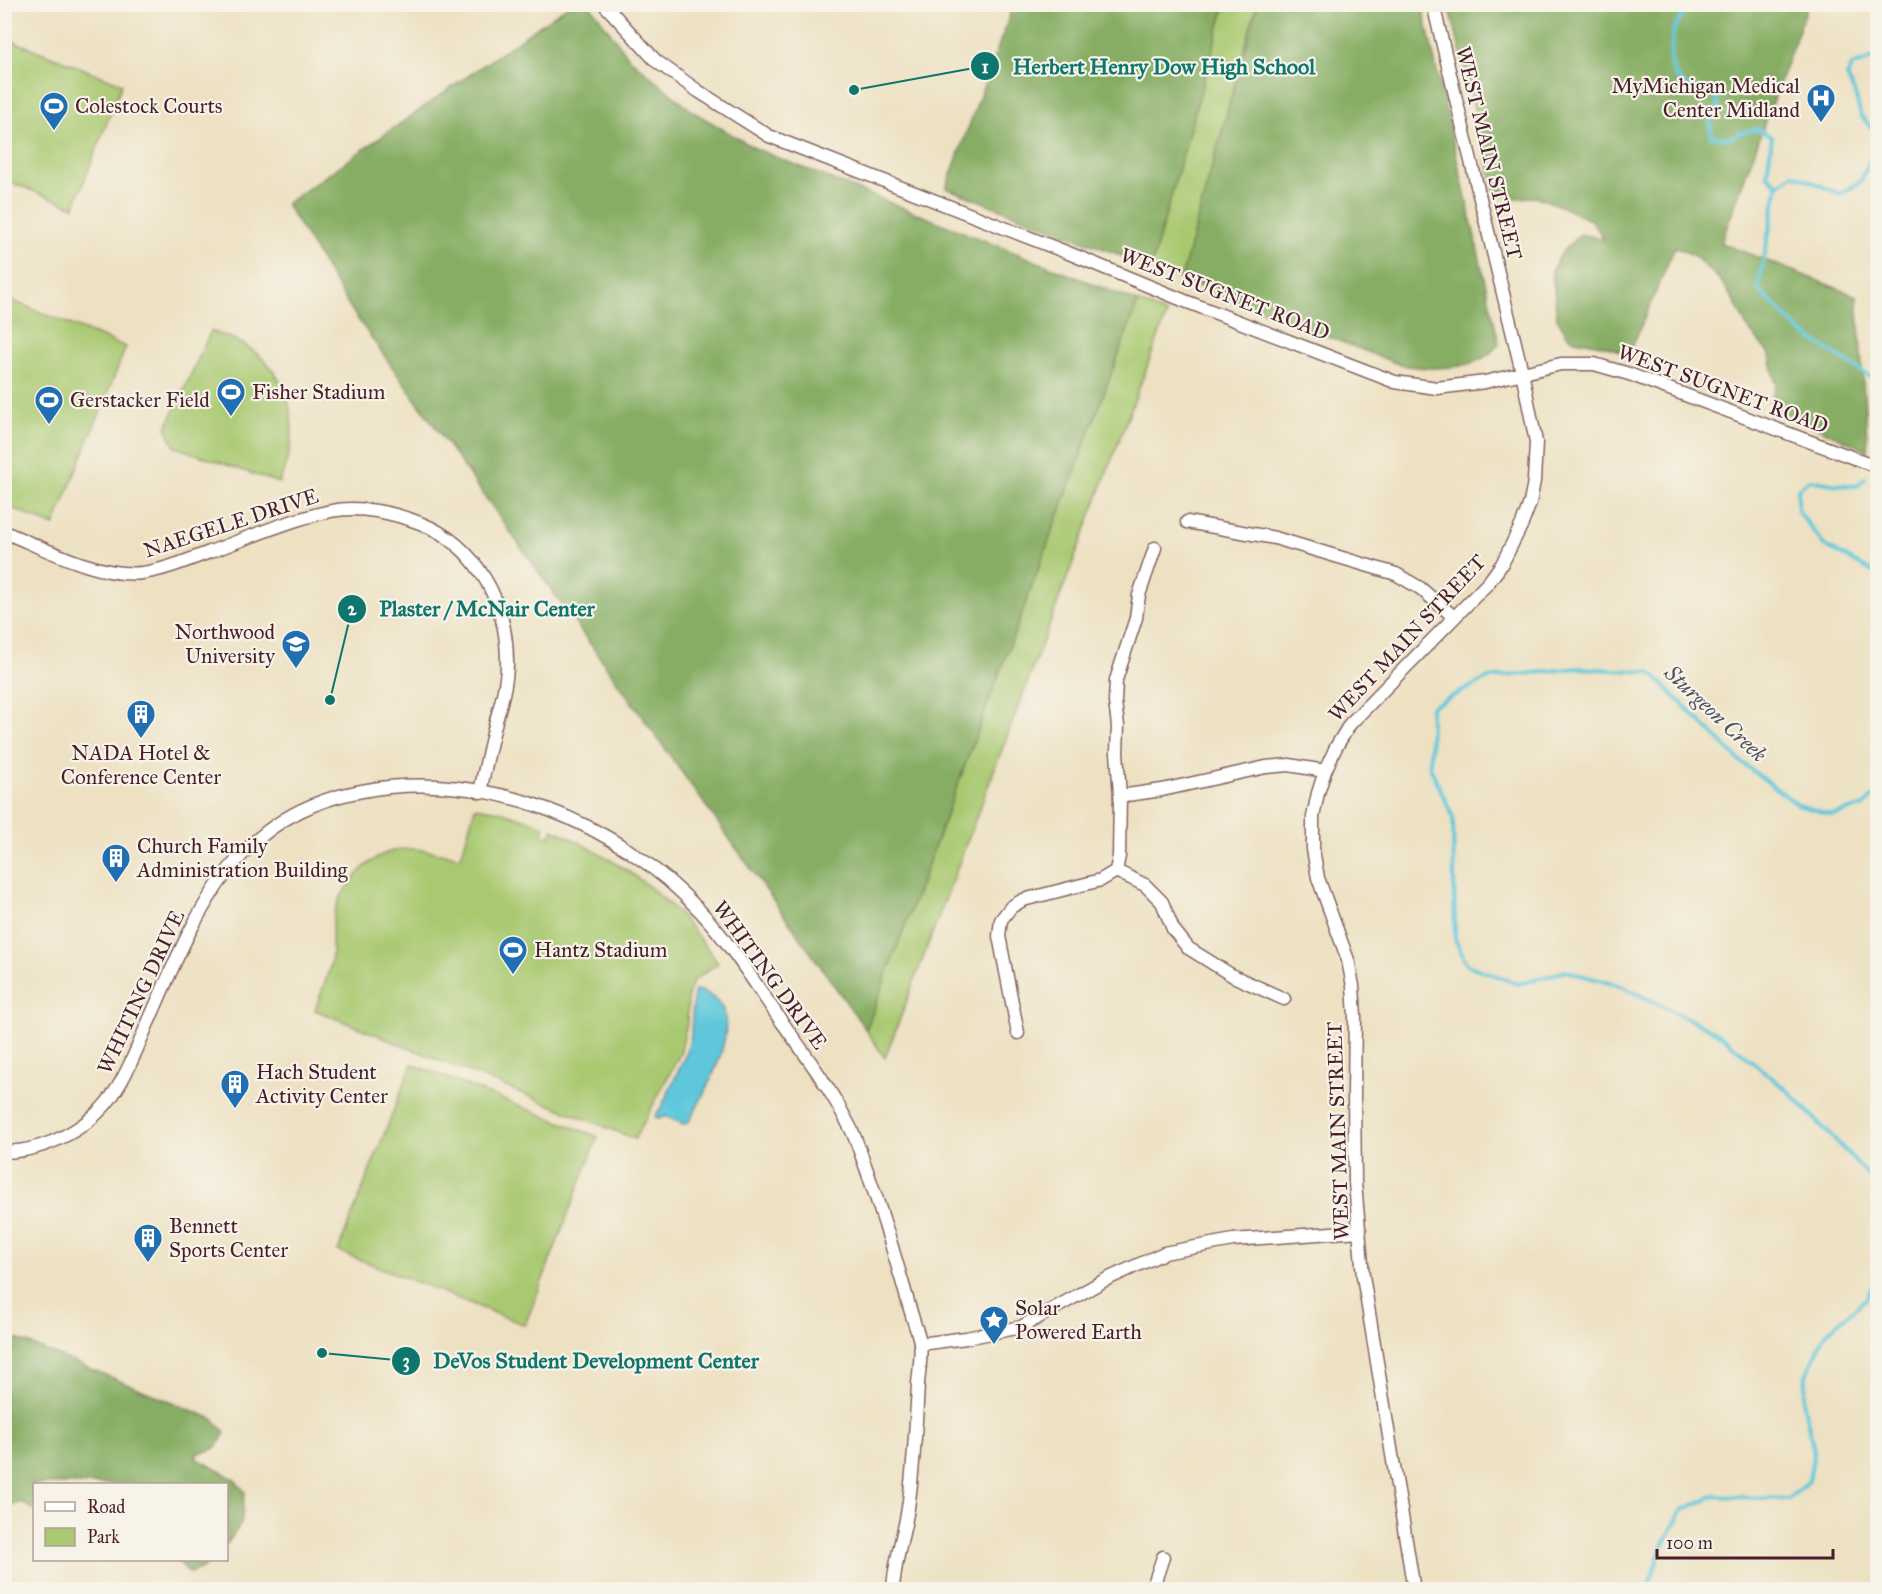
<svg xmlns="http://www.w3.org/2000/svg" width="1882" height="1594" font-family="'IM FELL Great Primer',serif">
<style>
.green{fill:#a9c971;stroke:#7a744e;stroke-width:1.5}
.forest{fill:#86ad63;stroke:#686647;stroke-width:1.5}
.water{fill:#5fc7db;stroke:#547383;stroke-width:1.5}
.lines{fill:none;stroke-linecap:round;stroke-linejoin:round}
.stream{stroke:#5fc7db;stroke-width:4}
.minor-casing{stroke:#836360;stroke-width:15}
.minor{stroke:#fff;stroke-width:12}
.labels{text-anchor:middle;stroke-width:4.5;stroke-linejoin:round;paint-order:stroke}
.poi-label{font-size:21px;fill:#4a1f2b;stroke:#f7f3e8;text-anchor:start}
.street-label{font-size:21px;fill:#4a1f2b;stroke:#f7f3e8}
.water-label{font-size:22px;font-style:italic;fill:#505160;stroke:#f7f3e8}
.leader{fill:none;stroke:#0f766e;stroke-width:2}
.callout-dot{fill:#0f766e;stroke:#f7f3e8;stroke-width:2}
.mark-label{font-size:18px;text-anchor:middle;font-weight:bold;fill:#fff}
.callout-label{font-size:22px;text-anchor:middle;font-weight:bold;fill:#0f766e;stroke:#f7f3e8;stroke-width:4.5;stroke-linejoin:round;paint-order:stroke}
</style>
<rect width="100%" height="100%" fill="#f7f3e8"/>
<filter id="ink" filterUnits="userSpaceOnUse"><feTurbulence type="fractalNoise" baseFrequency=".0167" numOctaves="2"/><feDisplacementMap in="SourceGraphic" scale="12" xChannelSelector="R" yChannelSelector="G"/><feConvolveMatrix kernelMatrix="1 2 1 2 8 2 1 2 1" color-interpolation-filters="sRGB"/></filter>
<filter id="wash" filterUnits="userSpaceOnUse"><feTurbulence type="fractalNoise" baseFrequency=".008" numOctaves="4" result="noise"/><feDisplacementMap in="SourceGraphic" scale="24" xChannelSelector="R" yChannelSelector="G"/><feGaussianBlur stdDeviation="1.35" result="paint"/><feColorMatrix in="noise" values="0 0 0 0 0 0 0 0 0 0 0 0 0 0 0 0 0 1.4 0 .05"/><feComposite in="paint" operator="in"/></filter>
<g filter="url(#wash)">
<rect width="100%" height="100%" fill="#ede1c2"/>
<g class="green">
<path d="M 1225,5 L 1257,5 L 1181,279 L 1151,267 Z"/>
<path d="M 5,38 L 122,84 L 74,207 L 5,180 Z"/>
<path d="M 5,298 L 126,347 L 54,526 L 5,505 Z"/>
<path d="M 1138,302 L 1167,314 L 885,1058 L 866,1030 Z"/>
<path d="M 211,331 C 220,335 232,337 241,343 C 279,364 298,405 290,448 C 288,460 283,471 279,483 L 175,447 L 166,428 Z"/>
<path d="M 475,807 L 500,811 L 545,826 L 542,834 L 550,837 L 553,829 C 595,850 636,872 670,905 C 688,922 703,943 718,963 L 693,981 L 688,995 L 687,1023 L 680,1054 L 635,1139 L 315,1010 C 320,994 328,978 331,962 C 334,949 331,934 333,921 C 336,894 366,857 393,851 C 415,845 440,854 461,857 Z"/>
<path d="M 412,1064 L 598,1137 L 525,1325 L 338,1251 Z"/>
</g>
<g class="forest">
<path d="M 1014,4 L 1225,5 L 1151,267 L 946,188 Z"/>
<path d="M 569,5 L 590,5 L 629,58 L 692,111 L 756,149 L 1138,302 L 866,1030 L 353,312 L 286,204 Z"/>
<path d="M 1257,5 L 1422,5 L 1499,343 C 1496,347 1493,351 1489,354 C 1468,371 1424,370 1398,364 L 1181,279 Z"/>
<path d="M 1449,5 L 1808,5 L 1721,243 L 1857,296 L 1868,451 L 1772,407 L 1770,401 L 1776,385 L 1770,355 L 1747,327 L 1734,301 L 1721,281 L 1693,255 L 1675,247 L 1629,354 L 1601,345 L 1575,340 L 1567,335 L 1557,318 L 1552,270 L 1563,251 L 1580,234 L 1604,239 L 1592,221 L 1556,204 L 1537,197 L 1515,198 L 1495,193 Z"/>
<path d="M 5,1334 L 213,1419 L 225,1432 C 218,1448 215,1450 198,1453 L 196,1458 L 234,1479 L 245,1492 L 241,1524 L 227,1544 L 226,1484 L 34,1484 L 34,1510 L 21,1502 L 8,1507 L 5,1523 Z"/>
<path d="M 177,1560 L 207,1560 L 205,1567 L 189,1573 Z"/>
</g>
<path class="water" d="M 695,990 C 701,990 707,993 712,997 C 748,1020 703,1096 688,1123 L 683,1124 L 665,1116 L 659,1119 L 655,1116 L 662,1106 L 687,1052 L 691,1035 L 693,1000 Z"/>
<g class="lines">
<g class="stream">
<path d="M 1690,4 L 1674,29 L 1670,60 L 1676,77 L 1688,86 L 1710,91 L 1719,104 L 1710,121 L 1711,137 L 1731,138 L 1740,133 L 1757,129 L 1772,137 L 1767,175 L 1778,185"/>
<path d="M 1878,78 L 1874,58 L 1852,66 L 1847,76 L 1855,94 L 1861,116 L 1878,135"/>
<path d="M 1878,144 L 1860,182 L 1840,194 L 1793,174 L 1778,185 L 1758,289 L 1801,332 L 1878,382"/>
<path d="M 1865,478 L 1857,486 L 1832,484 L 1810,480 L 1798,489 L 1798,511 L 1824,545 L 1878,575"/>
<path d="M 1878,791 L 1864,806 L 1832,815 L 1798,805 L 1741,762 L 1650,672 L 1578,668 L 1488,678 L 1431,707 L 1430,767 L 1453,817 L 1455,939 L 1467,965 L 1518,984 L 1566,971 L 1621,986 L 1718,1033 L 1790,1093 L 1876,1183 L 1878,1204"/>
<path d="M 1648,1590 L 1660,1551 L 1682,1510 L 1713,1496 L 1788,1499 L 1809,1481 L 1814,1451 L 1804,1406 L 1806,1375 L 1826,1333 L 1867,1298 L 1878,1271"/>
</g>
</g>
</g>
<g filter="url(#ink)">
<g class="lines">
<g class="minor-casing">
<g id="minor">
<path d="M 604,4 L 656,61 L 698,91 L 769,136 L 1071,254 L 1185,301 L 1395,382 L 1437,388 L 1485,382 L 1561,364 L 1594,364 L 1629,374 L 1878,467"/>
<path d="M 1187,522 L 1275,538 L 1396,574 L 1420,588 L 1454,617"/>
<path d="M 4,532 C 44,548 100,578 142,573 C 164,570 186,561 207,553 C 248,538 288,520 331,511 C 359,505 394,513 420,523 C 477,545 508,604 507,664 C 507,683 501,703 496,721 C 490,745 485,768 480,792"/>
<path d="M 1120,796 L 1117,752 L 1118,726 L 1115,702 L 1116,680 L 1136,618 L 1139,595 L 1155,548"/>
<path d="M 1116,871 L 1145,885 L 1162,902 L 1173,929 L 1188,948 L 1233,976 L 1284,999"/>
<path d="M 1018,1033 L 999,936 L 1001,920 L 1011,907 L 1023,900 L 1101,880 L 1116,871 L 1119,856 L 1120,796 L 1162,790 L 1266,767 L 1289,765 L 1325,771"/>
<path d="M 4,1152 C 47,1151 93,1127 116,1090 C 130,1069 138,1045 148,1023 C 195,916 233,814 362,791 C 484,768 617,821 700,911 C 730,943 754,982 779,1018 C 805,1054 831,1089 851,1129 C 857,1141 861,1155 866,1168 C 878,1202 889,1236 899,1271 C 904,1287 908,1303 913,1319 C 915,1326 919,1335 920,1342 C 922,1355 919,1371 918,1384 C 916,1426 914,1466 908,1508 C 904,1535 894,1562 893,1590"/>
<path d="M 920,1344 L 966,1338 L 1021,1327 L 1105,1280 L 1164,1253 L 1233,1240 L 1360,1231"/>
<path d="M 1152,1590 L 1163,1557"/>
<path d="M 1414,1590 L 1363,1276 L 1355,1183 L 1354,1093 L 1355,1016 L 1353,986 L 1348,960 L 1318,878 L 1313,849 L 1313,817 L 1318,793 L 1325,771 L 1336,747 L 1350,724 L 1488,583 L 1502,564 L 1522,524 L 1530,503 L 1534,481 L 1536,442 L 1522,372 L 1433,4"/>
</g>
</g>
<use href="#minor" class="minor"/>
</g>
</g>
<defs>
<g id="hospital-pin" transform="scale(1.5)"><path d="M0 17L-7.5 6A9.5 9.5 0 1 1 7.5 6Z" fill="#1f6fb2" stroke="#f7f3e8"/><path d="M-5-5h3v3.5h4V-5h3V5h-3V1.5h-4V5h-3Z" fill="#fff"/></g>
<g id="stadium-pin" transform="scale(1.5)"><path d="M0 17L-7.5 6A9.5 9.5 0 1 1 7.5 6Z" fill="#1f6fb2" stroke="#f7f3e8"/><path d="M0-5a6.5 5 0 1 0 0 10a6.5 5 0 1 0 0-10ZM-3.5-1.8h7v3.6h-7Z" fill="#fff"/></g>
<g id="university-pin" transform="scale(1.5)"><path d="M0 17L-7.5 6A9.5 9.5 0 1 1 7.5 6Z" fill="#1f6fb2" stroke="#f7f3e8"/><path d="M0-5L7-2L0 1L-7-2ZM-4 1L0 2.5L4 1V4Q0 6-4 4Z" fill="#fff"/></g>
<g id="building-pin" transform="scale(1.5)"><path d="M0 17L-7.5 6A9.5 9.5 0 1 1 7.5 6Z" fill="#1f6fb2" stroke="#f7f3e8"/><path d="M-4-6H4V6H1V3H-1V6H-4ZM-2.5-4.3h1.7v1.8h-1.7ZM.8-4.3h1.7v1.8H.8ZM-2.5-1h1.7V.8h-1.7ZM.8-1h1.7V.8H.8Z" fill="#fff"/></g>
<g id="sight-pin" transform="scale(1.5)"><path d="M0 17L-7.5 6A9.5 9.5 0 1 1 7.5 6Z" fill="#1f6fb2" stroke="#f7f3e8"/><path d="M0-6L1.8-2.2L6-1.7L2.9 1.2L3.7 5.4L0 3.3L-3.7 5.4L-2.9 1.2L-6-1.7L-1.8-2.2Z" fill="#fff"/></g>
</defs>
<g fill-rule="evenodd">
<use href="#hospital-pin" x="1821" y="98"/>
<use href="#stadium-pin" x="54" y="106"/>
<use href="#stadium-pin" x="231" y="392"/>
<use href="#stadium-pin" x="49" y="400"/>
<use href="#university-pin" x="296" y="644"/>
<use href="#building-pin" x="141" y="714"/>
<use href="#building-pin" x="116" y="858"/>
<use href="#stadium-pin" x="513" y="950"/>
<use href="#building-pin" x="235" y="1084"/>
<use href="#building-pin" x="148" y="1238"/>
<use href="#sight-pin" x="994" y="1320"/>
</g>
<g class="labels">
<g class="poi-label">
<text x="1800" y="93" text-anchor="end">MyMichigan Medical<tspan x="1800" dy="24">Center Midland</tspan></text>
<text x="75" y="113">Colestock Courts</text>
<text x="252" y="399">Fisher Stadium</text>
<text x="70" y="407">Gerstacker Field</text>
<text x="275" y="639" text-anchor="end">Northwood<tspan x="275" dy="24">University</tspan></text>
<text x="141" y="760" text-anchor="middle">NADA Hotel &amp;<tspan x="141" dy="24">Conference Center</tspan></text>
<text x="137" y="853">Church Family<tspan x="137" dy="24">Administration Building</tspan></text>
<text x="534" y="957">Hantz Stadium</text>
<text x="256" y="1079">Hach Student<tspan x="256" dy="24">Activity Center</tspan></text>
<text x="169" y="1233">Bennett<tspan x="169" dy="24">Sports Center</tspan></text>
<text x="1015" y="1315">Solar<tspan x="1015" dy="24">Powered Earth</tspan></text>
</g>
<g class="street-label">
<text transform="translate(1489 153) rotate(76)" y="7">WEST MAIN STREET</text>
<text transform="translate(1225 294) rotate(21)" y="7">WEST SUGNET ROAD</text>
<text transform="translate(1723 389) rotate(20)" y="7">WEST SUGNET ROAD</text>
<text transform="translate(231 523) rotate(-18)" y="7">NAEGELE DRIVE</text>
<text transform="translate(1407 638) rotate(-47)" y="7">WEST MAIN STREET</text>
<text transform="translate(770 975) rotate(54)" y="7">WHITING DRIVE</text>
<text transform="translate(141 992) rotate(-65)" y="7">WHITING DRIVE</text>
<text transform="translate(1338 1131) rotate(-92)" y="7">WEST MAIN STREET</text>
</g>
<g class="water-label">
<text transform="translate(1716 713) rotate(43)" y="8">Sturgeon Creek</text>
</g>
</g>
<path class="leader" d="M854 90L985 66M330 700L352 609M322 1353L406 1361"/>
<g class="callout-dot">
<circle cx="854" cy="90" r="6"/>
<circle cx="330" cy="700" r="6"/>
<circle cx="322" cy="1353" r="6"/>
<circle cx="985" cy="66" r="15"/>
<circle cx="352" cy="609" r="15"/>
<circle cx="406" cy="1361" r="15"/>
</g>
<g class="mark-label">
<text x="985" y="73">1</text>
<text x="352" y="615">2</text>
<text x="406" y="1367">3</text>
</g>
<g class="callout-label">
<text x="1164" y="74">Herbert Henry Dow High School</text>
<text x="487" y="616">Plaster / McNair Center</text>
<text x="596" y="1368">DeVos Student Development Center</text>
</g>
<rect width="1882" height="1594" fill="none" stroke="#f7f3e8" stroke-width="24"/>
<rect x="33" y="1483" width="195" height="78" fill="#f7f3e8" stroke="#b29e9c" stroke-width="1.5"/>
<rect x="45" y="1502" width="30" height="9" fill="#ffffff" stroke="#b29e9c" stroke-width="1.5"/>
<text x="87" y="1513" font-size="18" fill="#4a1f2b">Road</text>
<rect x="45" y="1528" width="30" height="18" fill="#a9c971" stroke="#b29e9c" stroke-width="1.5"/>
<text x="87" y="1543" font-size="18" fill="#4a1f2b">Park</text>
<path d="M1657 1549v9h176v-9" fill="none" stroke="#4a1f2b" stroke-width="3"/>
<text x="1666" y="1549" font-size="18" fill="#4a1f2b" stroke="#f7f3e8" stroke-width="4.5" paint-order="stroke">100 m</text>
</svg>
